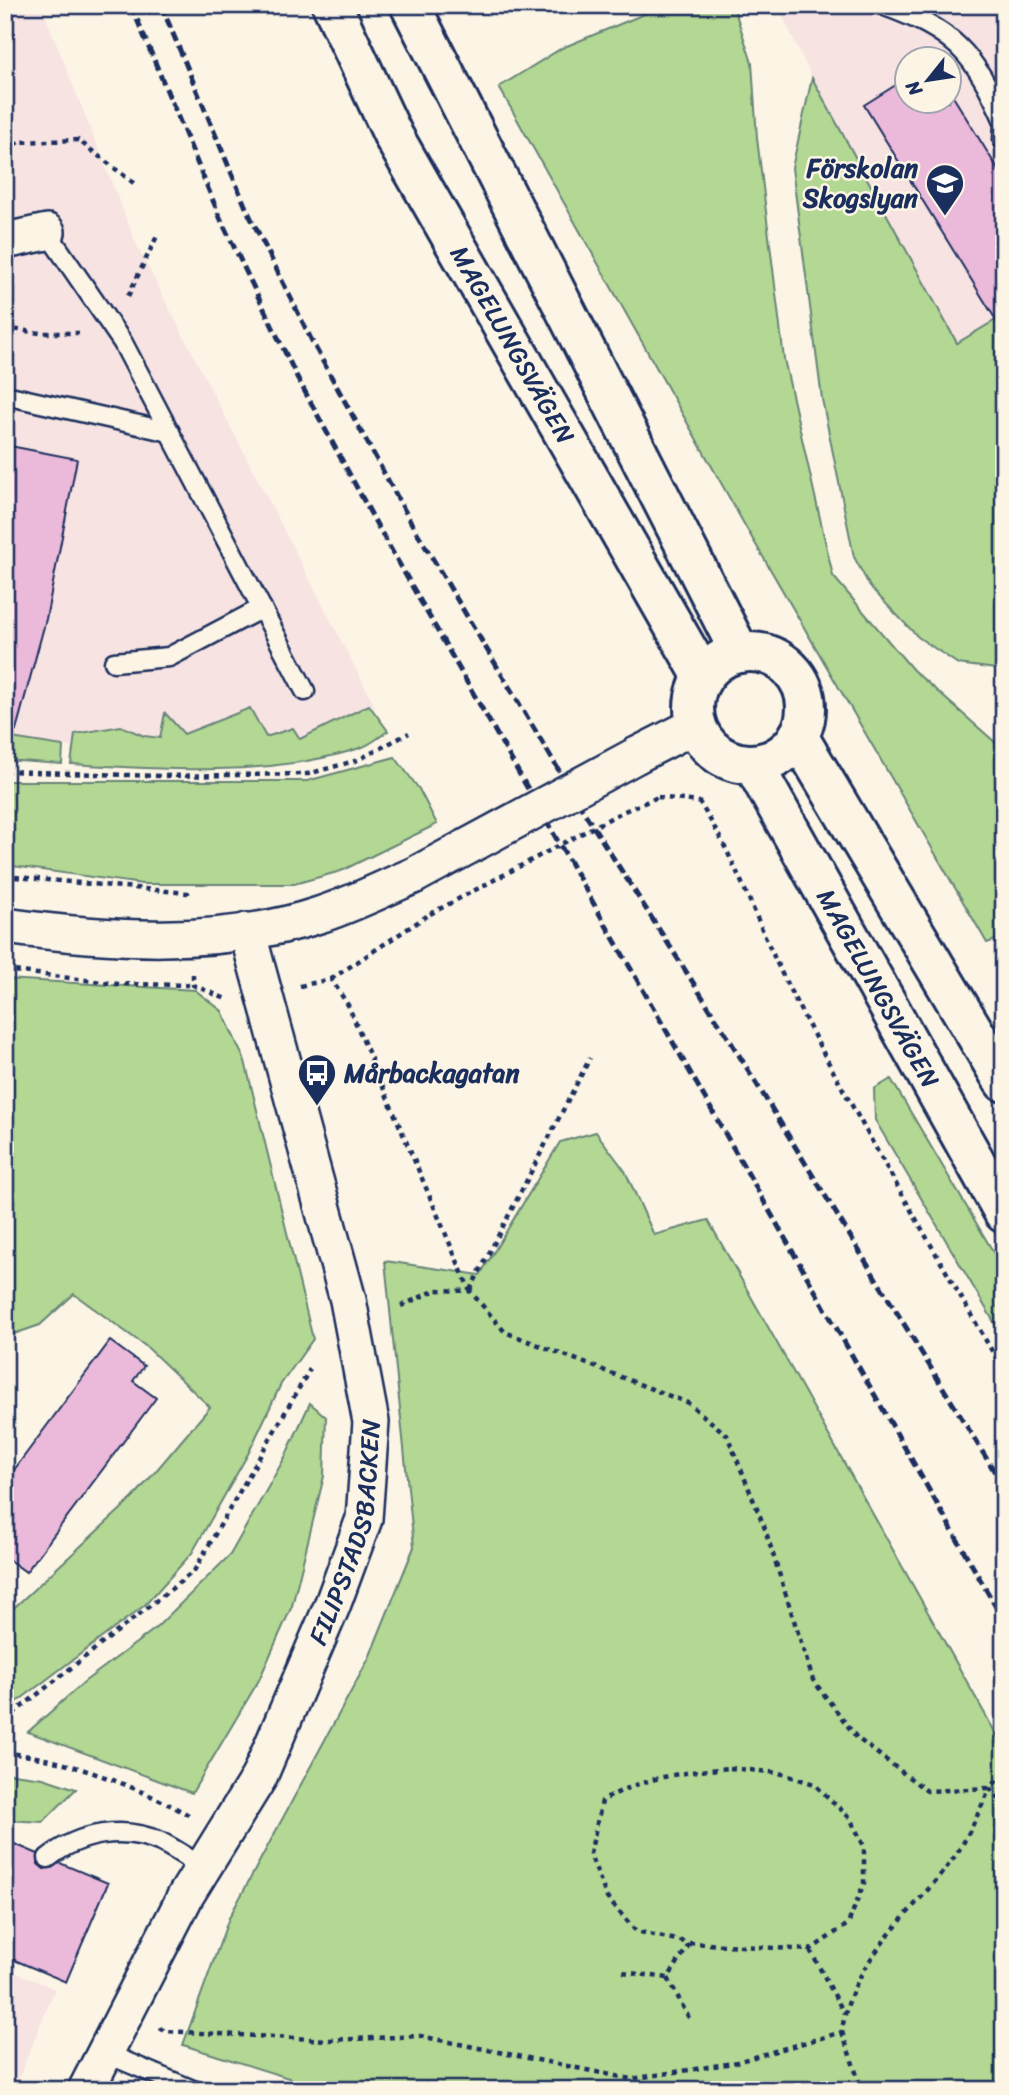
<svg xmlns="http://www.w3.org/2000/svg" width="1009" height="2095" font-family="Sriracha,sans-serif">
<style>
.built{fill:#f7e3e2;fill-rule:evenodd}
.green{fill:#b3d893;stroke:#678478;stroke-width:2}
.building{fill:#ebbadb;stroke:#1b2f5e;stroke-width:2}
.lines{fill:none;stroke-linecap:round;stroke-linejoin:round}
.lane-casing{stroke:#1b2f5e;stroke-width:23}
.street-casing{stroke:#1b2f5e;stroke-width:40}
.secondary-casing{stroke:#1b2f5e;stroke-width:44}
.path{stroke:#1b2f5e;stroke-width:4.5;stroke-dasharray:5 5;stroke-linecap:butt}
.lane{stroke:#fcf5e5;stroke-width:18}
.street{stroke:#fcf5e5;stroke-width:35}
.secondary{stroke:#fcf5e5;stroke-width:38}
.rail{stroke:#1b2f5e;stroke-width:5;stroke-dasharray:10 5;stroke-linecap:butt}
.street-bridge-casing{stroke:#1b2f5e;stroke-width:40;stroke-linecap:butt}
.path-bridge{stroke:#1b2f5e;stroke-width:4.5;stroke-dasharray:5 5;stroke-linecap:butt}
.street-bridge{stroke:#fcf5e5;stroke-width:35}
.labels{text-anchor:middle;stroke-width:5;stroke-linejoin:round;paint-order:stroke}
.poi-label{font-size:26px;font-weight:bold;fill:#1b2f5e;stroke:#fcf5e5;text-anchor:end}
.street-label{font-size:26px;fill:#1b2f5e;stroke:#fcf5e5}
</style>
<rect width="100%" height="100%" fill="#fcf5e5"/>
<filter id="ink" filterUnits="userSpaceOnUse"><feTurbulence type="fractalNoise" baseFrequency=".0143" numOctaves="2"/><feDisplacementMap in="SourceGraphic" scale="14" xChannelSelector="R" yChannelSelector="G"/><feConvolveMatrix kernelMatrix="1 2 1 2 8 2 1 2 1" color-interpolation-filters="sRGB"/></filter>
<g filter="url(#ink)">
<g class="built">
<path d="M 5,5 L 41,5 L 138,248 L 375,706 L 266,759 L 153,746 L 83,749 L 5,737 Z"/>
<path d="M 777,5 L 1004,5 L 1004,315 L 958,344 L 832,119 ZM 908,60 L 950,60 L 950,102 L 908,102 Z"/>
<path d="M 5,1968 L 55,1989 L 14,2090 L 5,2090 Z"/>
</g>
<g class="green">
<path d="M 666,5 L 733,5 L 752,63 L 757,138 L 784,359 L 833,576 L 913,670 L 1004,750 L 1004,937 L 987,943 L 748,531 L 499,87 L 562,48 Z"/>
<path d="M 812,78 L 957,343 L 1004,315 L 1004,670 L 958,664 L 918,637 L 870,587 L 854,557 L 822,399 L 792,168 Z"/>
<path d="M 369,705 L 388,731 C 379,737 370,745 360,748 C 271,777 164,770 71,764 L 75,734 L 121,726 L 144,736 L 160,738 L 165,713 L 184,734 L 250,708 L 266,737 L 293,728 L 300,739 Z"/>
<path d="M 5,737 L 63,746 L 62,764 L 5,760 Z"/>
<path d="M 395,757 L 419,789 L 437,824 L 341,871 L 294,884 L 142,884 L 5,865 L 5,781 L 307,781 Z"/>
<path d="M 5,979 L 195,990 L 222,1011 L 245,1061 L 313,1339 L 281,1384 L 248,1454 L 192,1553 L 145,1605 L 5,1711 L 5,1616 L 133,1498 L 210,1407 L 148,1348 L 74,1294 L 40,1325 L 5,1337 Z"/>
<path d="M 891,1079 L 1004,1270 L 1004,1339 L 875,1120 L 874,1089 Z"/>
<path d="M 596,1132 L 625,1171 L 654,1235 L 708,1220 L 1004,1748 L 1004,2090 L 327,2090 L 183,2045 L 229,1918 L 369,1658 L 414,1547 L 385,1261 L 480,1275 L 560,1142 Z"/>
<path d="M 310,1403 L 326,1417 L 324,1476 L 292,1606 L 259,1680 L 192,1793 L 28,1732 L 84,1682 L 156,1628 L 230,1555 L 285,1457 Z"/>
<path d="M 5,1773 L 43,1778 L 76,1789 L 43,1822 L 5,1820 Z"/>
</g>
<g class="building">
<path d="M 907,78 L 907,102 L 949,102 L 949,90 L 1004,179 L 1004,333 L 864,105 Z"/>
<path d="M 5,445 L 77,459 L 46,619 L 16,730 L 5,728 Z"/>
<path d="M 110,1341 L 144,1366 L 133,1381 L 156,1398 L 26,1572 L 5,1557 L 5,1482 Z"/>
<path d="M 5,1840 L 38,1854 L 38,1864 L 44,1869 L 60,1863 L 108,1883 L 66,1982 L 5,1956 Z"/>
</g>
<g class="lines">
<g class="lane-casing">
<g id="lane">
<path d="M 882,5 C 954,31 973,51 1004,121"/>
<path d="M 1003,140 L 1004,124"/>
<path d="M 47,232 L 123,343 L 305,691"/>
<path d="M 5,395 L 170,432"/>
<path d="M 114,662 L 169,657 L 262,608"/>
<path d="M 48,1858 C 79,1833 123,1825 161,1842 C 175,1849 189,1859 203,1867"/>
<path d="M 105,2053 L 193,2090"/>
</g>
</g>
<g class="street-casing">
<g id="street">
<path d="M 5,241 L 47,232"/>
<path d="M 637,755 L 696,725"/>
<path d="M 5,926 C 107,940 220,948 319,915 C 351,905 382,889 413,876"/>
<path id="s1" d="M 86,2090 L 186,1895 L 259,1777 L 332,1606 L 364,1519 L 371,1422 L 348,1300 L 247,931"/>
</g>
</g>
<g class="secondary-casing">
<g id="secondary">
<path id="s2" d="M 332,5 L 394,137 L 703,677"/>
<path d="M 410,5 L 740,653"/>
<circle cx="750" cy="708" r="56"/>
<path d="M 798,736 L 1004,1082"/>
<path id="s3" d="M 753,764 L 1004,1213"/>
</g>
</g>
<g class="path">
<path d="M 5,149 L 19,142 L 78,140 L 135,184"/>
<path d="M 128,296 L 158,234"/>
<path d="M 5,328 L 40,333 L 79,333"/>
<path d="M 5,771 L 159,776 L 308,774 L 358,760 L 409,733"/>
<path d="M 658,797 L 699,802 C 738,861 759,930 791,992 C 858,1121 932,1246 1004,1372"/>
<path d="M 5,876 L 188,893 L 189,899"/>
<path d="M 5,970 L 118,984 L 192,985"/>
<path d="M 193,974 L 193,985 L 226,999"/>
<path d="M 331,979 L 430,914"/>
<path d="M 300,986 L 331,979 L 348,1005 L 470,1291"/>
<path d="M 470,1290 L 590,1058"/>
<path d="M 401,1306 L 436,1290 L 470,1291 L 505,1332 L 688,1403 L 727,1435 L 764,1526 L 813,1680 L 857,1738 L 927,1791 L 989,1788"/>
<path d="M 5,1720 L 194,1571 L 310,1369"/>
<path d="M 5,1753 C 60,1756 144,1789 192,1817"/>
<path d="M 730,1768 L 779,1773 L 814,1784 L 850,1818 L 864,1846 L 864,1883 L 848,1924 L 810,1950 L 690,1943 L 636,1931 L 607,1898 L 590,1854 L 602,1801 C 643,1777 683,1772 730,1768 Z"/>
<path d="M 1004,1773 L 990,1788 L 1004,1806"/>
<path d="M 810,1950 L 844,2013"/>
<path d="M 623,1972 L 668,1978"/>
<path d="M 689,2018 L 668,1978 L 690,1943"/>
<path d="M 160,2028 L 165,2031 L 329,2040 L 420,2036 L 631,2079 L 733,2063 L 842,2032 C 849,1964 910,1915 950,1863 C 967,1841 978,1813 990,1788"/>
<path d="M 842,2032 L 862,2090"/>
</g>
<use href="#lane" class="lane"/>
<use href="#street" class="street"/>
<use href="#secondary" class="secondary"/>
<g class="rail">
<path d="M 131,5 L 222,222 L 297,377 L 377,525 L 1004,1621"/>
<path d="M 161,5 L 247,210 L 315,347 L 412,524 L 582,809 L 726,1034 L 1004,1487"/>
</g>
<g class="street-bridge-casing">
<path id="street-bridge" d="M 413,876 L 637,755"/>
</g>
<path class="path-bridge" d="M 430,914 L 622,812 L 658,797"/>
<use href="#street-bridge" class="street-bridge"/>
</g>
</g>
<defs>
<g id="school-pin" transform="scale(2.0125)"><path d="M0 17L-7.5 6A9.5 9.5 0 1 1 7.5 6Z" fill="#1b2f5e" stroke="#fcf5e5"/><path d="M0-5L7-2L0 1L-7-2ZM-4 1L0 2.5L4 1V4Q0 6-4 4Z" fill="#fff"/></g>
<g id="bus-pin" transform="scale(2.0125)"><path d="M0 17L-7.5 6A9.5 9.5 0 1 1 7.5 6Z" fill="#1b2f5e" stroke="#fcf5e5"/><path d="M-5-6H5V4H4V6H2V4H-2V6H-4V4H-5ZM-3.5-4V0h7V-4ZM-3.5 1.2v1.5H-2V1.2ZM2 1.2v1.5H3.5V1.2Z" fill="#fff"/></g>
</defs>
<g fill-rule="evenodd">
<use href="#school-pin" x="945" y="183"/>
<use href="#bus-pin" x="317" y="1073"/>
</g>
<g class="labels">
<g class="poi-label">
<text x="918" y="177">Förskolan<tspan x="918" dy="30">Skogslyan</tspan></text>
<text x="344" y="1082" text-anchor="start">Mårbackagatan</text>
</g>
<g class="street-label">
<text dy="9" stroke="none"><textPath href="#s2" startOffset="385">MAGELUNGSVÄGEN</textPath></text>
<text dy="9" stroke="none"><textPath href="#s3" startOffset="257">MAGELUNGSVÄGEN</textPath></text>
<text dy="9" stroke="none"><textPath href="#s1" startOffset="620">FILIPSTADSBACKEN</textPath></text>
</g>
</g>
<rect width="1009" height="2095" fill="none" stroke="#fcf5e5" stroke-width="28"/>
<rect x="14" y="14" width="981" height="2067" fill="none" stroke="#1b2f5e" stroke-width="2.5" filter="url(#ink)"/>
<g transform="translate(928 80) rotate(240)"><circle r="33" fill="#fcf5e5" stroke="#a2a6af" stroke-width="2"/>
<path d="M0-5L12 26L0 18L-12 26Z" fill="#1b2f5e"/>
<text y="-10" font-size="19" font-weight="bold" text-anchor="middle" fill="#1b2f5e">N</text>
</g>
</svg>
